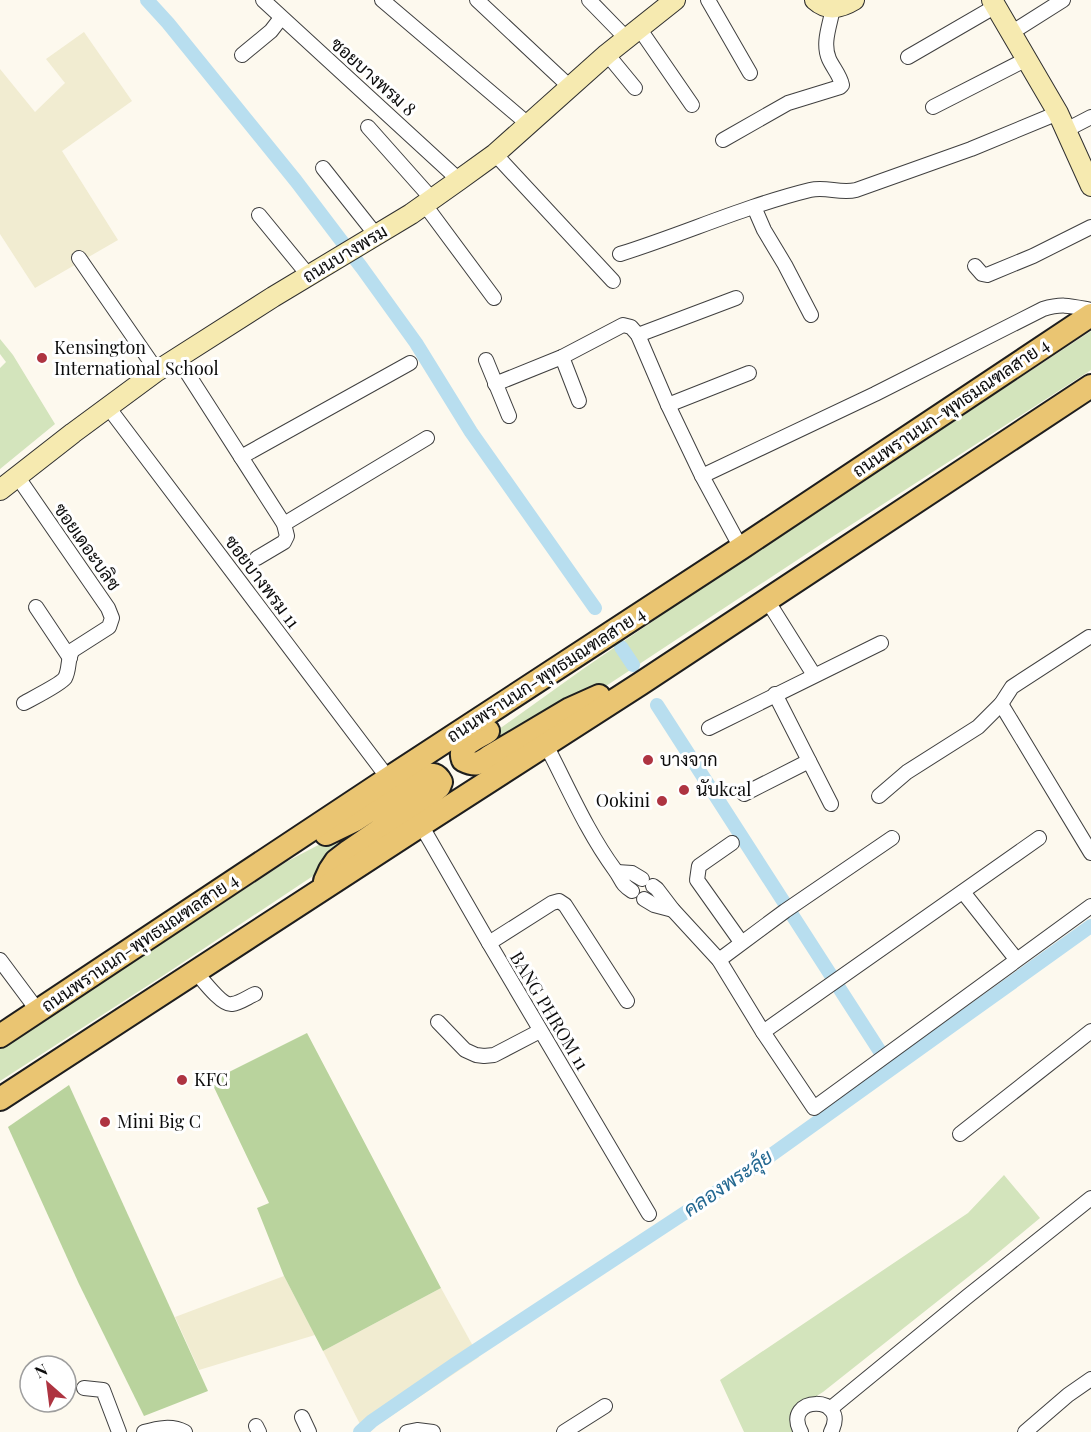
<svg xmlns="http://www.w3.org/2000/svg" width="1091" height="1432" font-family="'Playfair Display',Sarabun,serif">
<style>
.farmland{fill:#f1ecd1}
.green{fill:#d3e4bc}
.forest{fill:#b9d39d}
.lines{fill:none;stroke-linecap:round;stroke-linejoin:round}
.canal{stroke:#b8deef;stroke-width:14}
.street-casing{stroke:#404040;stroke-width:16}
.secondary-casing{stroke:#2f2f2f;stroke-width:22}
.primary-casing{stroke:#1e1e1e;stroke-width:26}
.street{stroke:#fff;stroke-width:14}
.secondary{stroke:#f6eab0;stroke-width:20}
.primary{stroke:#eac572;stroke-width:22}
.poi-dot{fill:#ae3441;stroke:#fff;stroke-width:2}
.labels{text-anchor:middle;stroke-width:6;stroke-linejoin:round;paint-order:stroke}
.street-label{font-size:18px;fill:#0d0d0d;stroke:#fff}
.poi-label{font-size:18px;fill:#0d0d0d;stroke:#fff;text-anchor:start}
.water-label{font-size:20px;font-style:italic;fill:#236891;stroke:#fff}
</style>
<rect width="100%" height="100%" fill="#fdf9ee"/>
<g class="farmland">
<path d="M 84,32 L 132,101 L 62,151 L 118,240 L 35,288 L 0,234 L 0,69 L 35,112 L 65,83 L 46,59 Z"/>
<path d="M 284,1276 L 315,1335 L 199,1370 L 175,1317 Z"/>
<path d="M 441,1288 L 479,1357 L 367,1432 L 364,1432 L 323,1351 Z"/>
</g>
<g class="green">
<path d="M 0,314 L 0,339 L 13,355 L 55,424 L 0,469 L 0,368 L 6,362 L 0,354 Z"/>
<path d="M 1091,331 L 1091,370 L 826,541 L 603,688 L 476,759 L 471,753 L 481,742 L 583,669 L 716,578 Z"/>
<path d="M 413,788 L 319,872 L 164,975 L 0,1081 L 0,1049 L 286,862 L 347,830 Z"/>
<path d="M 1004,1175 L 1040,1218 L 987,1262 L 823,1392 L 794,1410 L 790,1417 L 793,1432 L 744,1432 L 720,1380 L 968,1213 Z"/>
</g>
<g class="forest">
<path d="M 307,1033 L 441,1288 L 323,1351 L 284,1276 L 257,1208 L 269,1203 L 211,1081 Z"/>
<path d="M 69,1085 L 208,1391 L 144,1416 L 79,1284 L 8,1127 Z"/>
</g>
<g class="lines">
<g class="canal">
<path d="M 147,0 L 168,23 L 296,181 L 362,268 L 416,343 L 471,432 L 595,608"/>
<path d="M 621,647 L 633,665"/>
<path d="M 657,705 L 890,1067"/>
<path d="M 360,1432 L 372,1421 L 455,1364 L 753,1168 L 1091,926"/>
</g>
<g class="street-casing">
<g id="street">
<path d="M 263,0 L 459,180"/>
<path d="M 382,0 L 528,124"/>
<path d="M 477,0 L 570,87"/>
<path d="M 589,0 L 626,38"/>
<path d="M 708,0 L 750,73"/>
<path d="M 639,28 L 692,105"/>
<path d="M 1011,33 L 1063,0"/>
<path d="M 607,54 L 635,88"/>
<path d="M 242,55 L 271,31 L 281,18"/>
<path d="M 908,57 L 996,6"/>
<path d="M 933,107 L 1027,59"/>
<path d="M 368,127 L 432,199"/>
<path d="M 1066,130 L 1091,117"/>
<path d="M 723,140 L 788,103 L 840,87 L 842,85 C 840,75 833,68 829,59 C 822,43 830,25 833,8"/>
<path d="M 495,154 L 613,281"/>
<path d="M 323,168 L 376,235"/>
<path d="M 425,205 L 494,298"/>
<path d="M 754,207 L 764,230 L 785,265 L 811,315"/>
<path d="M 259,215 L 309,276"/>
<path d="M 620,254 C 684,234 745,206 810,190 C 826,186 840,194 856,190 L 971,149 L 1058,113"/>
<path d="M 79,258 L 157,371"/>
<path d="M 975,266 L 982,274 L 987,275 L 1033,256 L 1091,227"/>
<path d="M 638,335 L 736,298"/>
<path d="M 177,357 L 284,524 L 287,536 L 284,542 L 257,558"/>
<path d="M 562,357 L 579,401"/>
<path d="M 486,360 L 509,416"/>
<path d="M 495,384 L 562,357 L 623,325 L 631,327 L 638,335 L 668,405 L 702,476 L 741,548"/>
<path d="M 668,405 L 749,373"/>
<path d="M 108,407 L 388,778"/>
<path d="M 241,457 L 410,363"/>
<path d="M 17,476 L 108,608 L 112,618 L 109,627 L 73,650 C 67,658 70,669 65,678 C 61,684 33,698 24,703"/>
<path d="M 702,476 L 875,394 L 1043,309 C 1063,303 1071,306 1091,310"/>
<path d="M 284,524 L 427,438"/>
<path d="M 767,600 L 814,675"/>
<path d="M 36,607 L 70,658"/>
<path d="M 775,694 L 831,804"/>
<path d="M 1001,704 L 1091,853"/>
<path d="M 709,728 L 881,643"/>
<path d="M 546,745 C 568,787 587,832 615,870 C 623,881 620,883 632,891"/>
<path d="M 744,794 L 809,761"/>
<path d="M 879,796 L 907,772 L 978,727 L 1001,704 L 1012,687 L 1089,637"/>
<path d="M 421,825 L 489,943 L 649,1214"/>
<path d="M 732,843 L 699,866 L 697,880 L 741,942"/>
<path d="M 617,872 L 632,873 L 642,879"/>
<path d="M 653,886 L 657,889 L 673,910 L 719,960 L 763,1032 L 814,1108 L 1091,906"/>
<path d="M 963,892 L 1016,959"/>
<path d="M 644,899 L 654,905 L 673,910"/>
<path d="M 489,943 L 552,903 L 559,901 L 565,905 L 627,1001"/>
<path d="M 0,960 L 38,1011"/>
<path d="M 719,960 L 785,911 L 892,838"/>
<path d="M 195,971 C 202,979 222,1006 232,1004 C 240,1003 248,997 255,994"/>
<path d="M 438,1022 L 465,1050 L 476,1055 L 484,1056 L 494,1055 L 540,1031"/>
<path d="M 763,1032 L 1039,838"/>
<path d="M 960,1134 L 1091,1031"/>
<path d="M 84,1388 L 103,1390 L 119,1432"/>
<path d="M 830,1409 L 968,1296 L 1091,1198"/>
<path d="M 302,1417 L 309,1432"/>
<path d="M 256,1426 L 259,1432"/>
<path d="M 144,1432 C 158,1428 172,1425 185,1432"/>
<path d="M 407,1432 L 417,1430 L 433,1432"/>
<path d="M 564,1432 L 605,1406"/>
<path d="M 801,1432 C 781,1395 851,1394 831,1432"/>
<path d="M 1025,1432 L 1068,1395 L 1091,1379"/>
</g>
</g>
<g class="secondary-casing">
<g id="secondary">
<path d="M 815,0 C 827,11 841,8 854,0"/>
<path d="M 992,0 L 1058,113 L 1091,186"/>
<path d="M 0,490 L 73,433 L 157,371 L 273,297 L 411,214 L 459,180 L 495,154 L 607,54 L 675,0"/>
</g>
</g>
<g class="primary-casing">
<g id="primary">
<path d="M 488,731 C 477,739 457,744 463,760 C 475,766 479,764 489,757 L 570,709 L 599,696"/>
<path d="M 325,881 L 330,870 L 336,861 L 349,851 L 424,800 L 439,787 L 441,782 C 437,774 433,774 424,775 L 355,820 L 326,834"/>
<path d="M 0,1036 L 392,776 L 741,548 L 1091,315"/>
<path d="M 0,1099 L 421,825 L 640,684 L 1091,386"/>
</g>
</g>
<use href="#street" class="street"/>
<use href="#secondary" class="secondary"/>
<use href="#primary" class="primary"/>
</g>
<g class="poi-dot">
<circle cx="42" cy="358" r="6"/>
<circle cx="648" cy="760" r="6"/>
<circle cx="684" cy="790" r="6"/>
<circle cx="662" cy="801" r="6"/>
<circle cx="182" cy="1080" r="6"/>
<circle cx="105" cy="1122" r="6"/>
</g>
<g class="labels">
<g class="street-label">
<text transform="translate(373 77) rotate(42)" y="6">ซอยบางพรม 8</text>
<text transform="translate(345 254) rotate(-31)" y="6">ถนนบางพรม</text>
<text transform="translate(951 408) rotate(-34)" y="6">ถนนพรานนก-พุทธมณฑลสาย 4</text>
<text transform="translate(87 547) rotate(55)" y="6">ซอยเดอะบลิซ</text>
<text transform="translate(262 582) rotate(53)" y="6">ซอยบางพรม 11</text>
<text transform="translate(546 675) rotate(-33)" y="6">ถนนพรานนก-พุทธมณฑลสาย 4</text>
<text transform="translate(140 943) rotate(-34)" y="6">ถนนพรานนก-พุทธมณฑลสาย 4</text>
<text transform="translate(549 1011) rotate(59)" y="6">BANG PHROM 11</text>
</g>
<g class="poi-label">
<text x="54" y="354">Kensington<tspan x="54" dy="21">International School</tspan></text>
<text x="660" y="766">บางจาก</text>
<text x="696" y="796">นับkcal</text>
<text x="650" y="807" text-anchor="end">Ookini</text>
<text x="194" y="1086">KFC</text>
<text x="117" y="1128">Mini Big C</text>
</g>
<g class="water-label">
<text transform="translate(728 1183) rotate(-34)" y="7">คลองพระลุ้ย</text>
</g>
</g>
<g transform="translate(48 1384) rotate(332)"><circle r="28" fill="#ffffff" stroke="#9e9e9e" stroke-width="1.5"/>
<path d="M0-4.5L10 22L0 15L-10 22Z" fill="#ae3441"/>
<text y="-9" font-size="16" font-weight="bold" text-anchor="middle" fill="#0d0d0d">N</text>
</g>
</svg>
